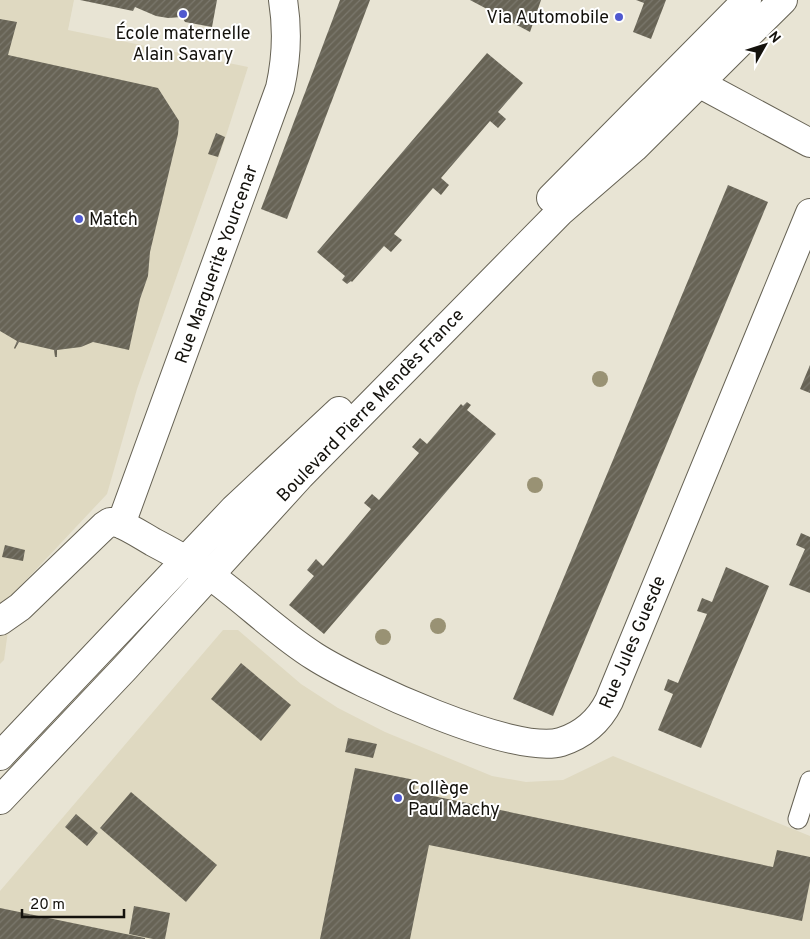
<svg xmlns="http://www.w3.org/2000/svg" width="810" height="939" font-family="Overpass,sans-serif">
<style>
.built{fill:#dfd9c1}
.building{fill:url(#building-hatch)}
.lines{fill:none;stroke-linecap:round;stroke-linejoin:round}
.service-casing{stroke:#666254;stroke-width:21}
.minor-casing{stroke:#666254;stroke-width:30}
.secondary-casing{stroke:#666254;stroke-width:30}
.service{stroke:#fff;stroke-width:19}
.minor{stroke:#fff;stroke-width:28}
.secondary{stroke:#fff;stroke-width:28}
.tree{fill:#999274}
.poi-dot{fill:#5059cf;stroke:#fff;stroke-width:2}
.labels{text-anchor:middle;stroke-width:4;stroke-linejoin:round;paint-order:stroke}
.poi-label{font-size:18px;fill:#14120d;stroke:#fff;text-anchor:start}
.street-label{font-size:18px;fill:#14120d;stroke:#fff}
</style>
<defs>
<pattern id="building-hatch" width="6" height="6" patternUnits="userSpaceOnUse" patternTransform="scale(1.25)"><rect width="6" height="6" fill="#676355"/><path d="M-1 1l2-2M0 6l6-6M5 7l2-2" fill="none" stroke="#7b786d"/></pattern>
</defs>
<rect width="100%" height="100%" fill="#e8e4d4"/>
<g class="built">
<path d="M 0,0 L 74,0 L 68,30 L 248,67 L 224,142 L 137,389 L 107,494 L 13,594 L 4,660 L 0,664 Z"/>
<path d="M 223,630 L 238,630 L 301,684 L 338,708 L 385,732 L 492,776 L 526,782 L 563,780 L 613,756 L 810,836 L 810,939 L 0,939 L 0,891 Z"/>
</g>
<g class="building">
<path d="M 80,0 L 217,0 L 212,27 L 185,22 L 182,17 L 168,18 L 156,16 L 135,7 L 133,11 Z"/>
<path d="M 340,0 L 370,0 L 287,219 L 261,209 Z"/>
<path d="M 470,0 L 541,0 L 530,32 Z"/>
<path d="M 636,0 L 666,0 L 651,39 L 633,32 L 644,3 Z"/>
<path d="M 0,19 L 17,22 L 8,55 L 158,88 L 179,121 L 178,134 L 150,252 L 148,276 L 140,299 L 129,350 L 93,342 L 81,347 L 57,350 L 57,357 L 55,357 L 54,350 L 19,342 L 15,349 L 14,348 L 17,341 L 0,331 Z"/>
<path d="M 487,53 L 523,83 L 498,112 L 506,119 L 498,128 L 490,121 L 441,178 L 449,185 L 441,195 L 433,188 L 394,234 L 402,240 L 391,252 L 384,246 L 352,282 L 351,281 L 347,284 L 342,280 L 345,276 L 317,252 Z"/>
<path d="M 216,133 L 225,137 L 218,157 L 208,154 Z"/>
<path d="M 728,185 L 768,202 L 553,716 L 513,699 Z"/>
<path d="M 810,365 L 810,393 L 800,389 Z"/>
<path d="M 467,402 L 471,405 L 467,410 L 496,434 L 324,634 L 289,605 L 314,576 L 307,570 L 316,559 L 323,566 L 371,509 L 364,503 L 372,494 L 379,500 L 419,453 L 412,447 L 420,438 L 427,444 L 461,404 L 463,406 Z"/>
<path d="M 801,533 L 810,537 L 810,593 L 789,585 L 805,549 L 796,545 Z"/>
<path d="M 5,545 L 25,550 L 23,561 L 2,557 Z"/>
<path d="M 726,567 L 769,586 L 701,748 L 658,730 L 673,694 L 664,690 L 668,679 L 678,683 L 707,614 L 697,611 L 702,598 L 712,602 Z"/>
<path d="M 241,663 L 291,705 L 261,741 L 211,699 Z"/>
<path d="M 348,738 L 377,744 L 373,758 L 345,752 Z"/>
<path d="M 355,768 L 415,780 L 414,792 L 773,867 L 777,850 L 810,857 L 810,881 L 802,921 L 429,845 L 410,939 L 320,939 Z"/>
<path d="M 131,792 L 217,865 L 186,902 L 100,828 Z"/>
<path d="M 76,814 L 98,833 L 87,846 L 65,827 Z"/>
<path d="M 134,906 L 170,913 L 165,939 L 153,939 L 129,934 Z"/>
<path d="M 0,908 L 145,938 L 145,939 L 0,939 Z"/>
</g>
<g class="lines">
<g class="service-casing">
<path id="service" d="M 798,819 L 810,781"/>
</g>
<g class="minor-casing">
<g id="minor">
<path d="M 680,73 L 810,143"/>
<path d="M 121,524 L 280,88 C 287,57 288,31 283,0"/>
<path d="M 0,621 L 20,607 L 104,526 L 110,522 L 116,522 C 129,527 141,535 153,542 C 172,552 191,562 208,574 C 245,600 276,632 314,656 C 356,683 514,756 561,742 C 583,735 599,721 609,701 L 810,213"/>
</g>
</g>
<g class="secondary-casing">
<g id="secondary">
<path d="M 551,198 L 747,0"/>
<path d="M 0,756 L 234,509 L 339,411"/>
<path d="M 0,800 L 125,668 L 300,476 L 560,212 L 634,148 L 783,0"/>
</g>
</g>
<use href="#service" class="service"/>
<use href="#minor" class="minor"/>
<use href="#secondary" class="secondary"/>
</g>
<g class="tree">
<circle cx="600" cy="379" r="8"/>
<circle cx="535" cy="485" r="8"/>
<circle cx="438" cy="626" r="8"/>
<circle cx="383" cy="637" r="8"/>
</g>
<g class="poi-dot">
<circle cx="183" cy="14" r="5"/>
<circle cx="619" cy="17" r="5"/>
<circle cx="79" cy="219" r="5"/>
<circle cx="398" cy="798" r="5"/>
</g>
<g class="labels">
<g class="poi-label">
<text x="609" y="23" text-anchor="end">Via Automobile</text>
<text x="183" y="39" text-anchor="middle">École maternelle<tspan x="183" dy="21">Alain Savary</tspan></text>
<text x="89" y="225">Match</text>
<text x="408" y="794">Collège<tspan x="408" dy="21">Paul Machy</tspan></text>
</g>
<g class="street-label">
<text transform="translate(216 264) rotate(-70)" y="6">Rue Marguerite Yourcenar</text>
<text transform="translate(370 405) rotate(-46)" y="6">Boulevard Pierre Mendès France</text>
<text transform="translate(632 642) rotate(-67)" y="6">Rue Jules Guesde</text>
</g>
</g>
<g transform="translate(765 45) rotate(51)" stroke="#ffffff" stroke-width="4" paint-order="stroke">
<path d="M0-4L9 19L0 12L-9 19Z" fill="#14120d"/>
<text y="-8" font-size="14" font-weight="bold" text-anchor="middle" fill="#14120d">N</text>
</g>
<path d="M22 909v8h102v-8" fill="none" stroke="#14120d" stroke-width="2.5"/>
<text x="30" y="909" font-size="15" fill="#14120d" stroke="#ffffff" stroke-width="4" paint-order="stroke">20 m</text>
</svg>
